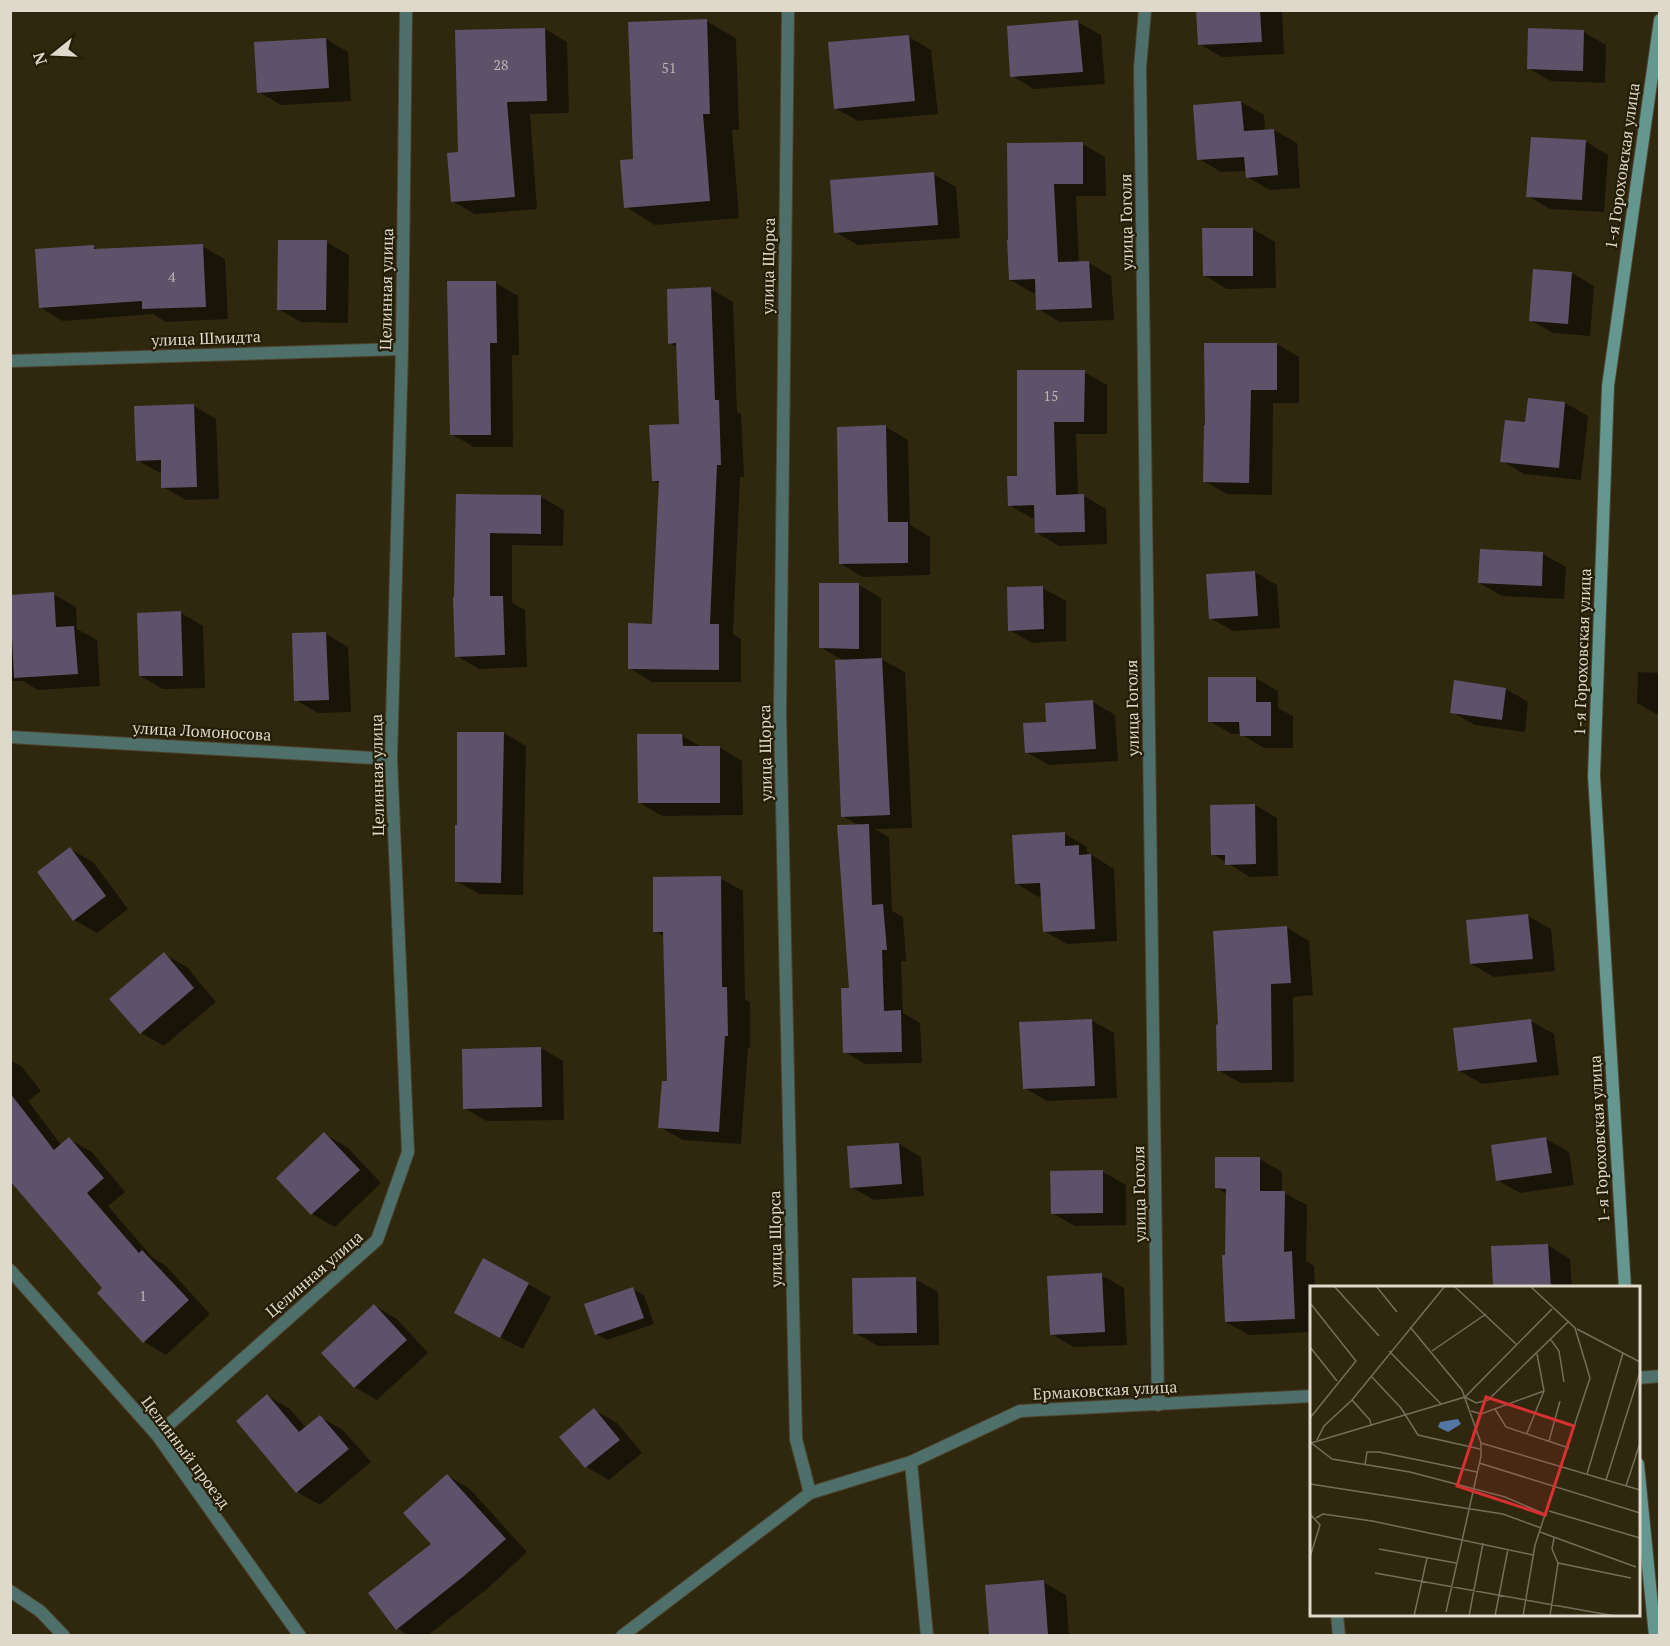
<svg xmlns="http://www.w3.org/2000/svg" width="1670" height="1646" font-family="'PT Serif',serif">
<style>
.shadow{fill:#0007}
.building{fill:#5d526a}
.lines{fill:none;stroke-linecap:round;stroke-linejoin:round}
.street-casing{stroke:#4c432d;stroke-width:14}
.secondary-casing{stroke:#4c432d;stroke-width:14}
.street{stroke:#4f6f6a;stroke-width:12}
.secondary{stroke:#639790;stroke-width:12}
.labels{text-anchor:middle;stroke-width:4.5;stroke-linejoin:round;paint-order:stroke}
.number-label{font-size:14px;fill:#beb7b3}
.street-label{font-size:16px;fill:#dfd9cb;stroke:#261d05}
.inset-road{fill:none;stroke:#766e5a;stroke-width:1.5}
.view{fill:#d63130;fill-opacity:0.15;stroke:#d63130;stroke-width:3}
.inset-edge{fill:none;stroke:#dfd9cb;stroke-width:3}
</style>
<rect width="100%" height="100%" fill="#30270f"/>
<g class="shadow">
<path d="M 1197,10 L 1280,10 L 1282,11 L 1284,54 L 1222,57 L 1199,44 Z"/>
<path d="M 706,21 L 736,38 L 739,130 L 732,130 L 739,218 L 655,225 L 626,207 L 635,161 Z"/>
<path d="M 1078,22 L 1101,35 L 1105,84 L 1034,89 L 1012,76 Z"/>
<path d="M 545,29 L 567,42 L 569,113 L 530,114 L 537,209 L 475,214 L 452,201 L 459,154 Z"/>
<path d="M 1584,32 L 1606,45 L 1605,83 L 1551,81 L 1528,68 Z"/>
<path d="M 909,37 L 931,50 L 938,114 L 858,121 L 835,108 Z"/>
<path d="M 326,39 L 348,52 L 351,101 L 281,105 L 259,92 Z"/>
<path d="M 1241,102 L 1264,115 L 1265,131 L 1274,130 L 1297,143 L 1300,188 L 1270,190 L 1247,177 L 1246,171 L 1221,172 L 1199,159 Z"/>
<path d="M 1585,141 L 1608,155 L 1604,212 L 1550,209 L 1528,196 Z"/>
<path d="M 1082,144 L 1105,157 L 1106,196 L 1076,196 L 1079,263 L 1089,263 L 1111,276 L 1114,320 L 1060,322 L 1038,309 L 1037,292 L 1033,293 L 1010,280 L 1008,145 Z"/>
<path d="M 933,174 L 956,187 L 960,238 L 858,245 L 835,232 Z"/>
<path d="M 1253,229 L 1275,242 L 1276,288 L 1227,289 L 1204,275 Z"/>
<path d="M 326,242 L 349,255 L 348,323 L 301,322 L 278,309 Z"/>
<path d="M 202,246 L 225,259 L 228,319 L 166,322 L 153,314 L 63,321 L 41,308 L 93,247 L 100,251 Z"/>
<path d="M 1572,273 L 1594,286 L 1590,336 L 1553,333 L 1530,320 Z"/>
<path d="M 496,283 L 518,296 L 519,355 L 512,355 L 513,447 L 474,447 L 451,434 Z"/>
<path d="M 711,289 L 733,302 L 737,412 L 741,414 L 744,477 L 740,477 L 733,634 L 741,639 L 741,682 L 652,682 L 629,668 L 653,625 L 661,485 L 653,480 L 681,425 L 676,347 L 670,343 Z"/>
<path d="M 1277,344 L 1299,357 L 1299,403 L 1273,403 L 1272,495 L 1227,494 L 1204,481 L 1205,427 Z"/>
<path d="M 1084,372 L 1107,385 L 1107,434 L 1076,434 L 1078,496 L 1083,495 L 1106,509 L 1107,544 L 1059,546 L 1037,533 L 1036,518 L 1032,518 L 1009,505 L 1018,477 Z"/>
<path d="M 1529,400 L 1565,403 L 1588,416 L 1581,480 L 1524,474 L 1502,461 L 1527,424 Z"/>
<path d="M 194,406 L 216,419 L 219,499 L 186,500 L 163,487 L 163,473 L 160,473 L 137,460 Z"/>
<path d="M 886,427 L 908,440 L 910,525 L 930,537 L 930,575 L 863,577 L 841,564 Z"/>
<path d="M 457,495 L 541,497 L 564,510 L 563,546 L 512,545 L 512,603 L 525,610 L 527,667 L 479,669 L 457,656 Z"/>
<path d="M 1543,554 L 1566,567 L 1564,599 L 1502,596 L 1479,583 Z"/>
<path d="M 1255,572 L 1277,585 L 1280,628 L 1233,631 L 1210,618 Z"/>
<path d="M 859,585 L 881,598 L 881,659 L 905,672 L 912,828 L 874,829 L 889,837 L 892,911 L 903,917 L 906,961 L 901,961 L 903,1013 L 920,1023 L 922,1063 L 865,1064 L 845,1052 L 850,990 L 860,826 L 843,816 L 844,661 L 820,647 Z"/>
<path d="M 1043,588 L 1066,601 L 1066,641 L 1032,643 L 1009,630 Z"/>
<path d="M 53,594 L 76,607 L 77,629 L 97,640 L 100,686 L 38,690 L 22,681 L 10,681 L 10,623 Z"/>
<path d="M 181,613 L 203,626 L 205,688 L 163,689 L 140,676 Z"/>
<path d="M 326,634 L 348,647 L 351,712 L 318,713 L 296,700 Z"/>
<path d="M 1638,672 L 1660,673 L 1660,716 L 1637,703 Z"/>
<path d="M 1255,678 L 1278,691 L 1278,708 L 1293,716 L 1293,748 L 1264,748 L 1241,734 L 1232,734 L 1209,721 Z"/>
<path d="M 1456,682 L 1506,689 L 1528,702 L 1525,732 L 1475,725 L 1452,712 Z"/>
<path d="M 1093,702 L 1115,715 L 1118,761 L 1049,765 L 1026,752 L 1048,723 Z"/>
<path d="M 504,733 L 526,746 L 523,895 L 479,894 L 456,881 Z"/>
<path d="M 682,736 L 702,747 L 719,747 L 742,761 L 743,815 L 662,816 L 640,803 Z"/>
<path d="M 1255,805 L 1277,818 L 1278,876 L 1250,877 L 1213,854 Z"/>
<path d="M 1065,834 L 1087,847 L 1087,852 L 1114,869 L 1117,941 L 1067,944 L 1044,931 L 1042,896 L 1039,897 L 1017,884 Z"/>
<path d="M 70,849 L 93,862 L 128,909 L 97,933 L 74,920 Z"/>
<path d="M 720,878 L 743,891 L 745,999 L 750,1002 L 750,1048 L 748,1048 L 741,1144 L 683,1140 L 660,1127 L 669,1083 L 665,937 L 655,931 Z"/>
<path d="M 1528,916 L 1551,929 L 1555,971 L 1494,977 L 1471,964 Z"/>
<path d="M 1286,927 L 1309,941 L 1313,995 L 1293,997 L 1294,1082 L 1241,1083 L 1218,1070 Z"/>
<path d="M 164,954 L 187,967 L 216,1002 L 164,1046 L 141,1033 L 112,999 Z"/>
<path d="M 1091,1020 L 1114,1033 L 1117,1098 L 1047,1101 L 1024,1088 Z"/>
<path d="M 1531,1021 L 1554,1034 L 1559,1075 L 1482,1084 L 1460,1071 Z"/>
<path d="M 541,1048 L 563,1061 L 564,1120 L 487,1121 L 464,1108 Z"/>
<path d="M 10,1060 L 21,1066 L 41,1091 L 28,1101 L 62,1146 L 69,1139 L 92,1152 L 125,1192 L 108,1206 L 153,1258 L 165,1265 L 210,1314 L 166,1355 L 144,1342 L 104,1288 L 10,1179 Z"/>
<path d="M 324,1134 L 347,1147 L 381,1183 L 335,1227 L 312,1214 L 278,1178 Z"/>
<path d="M 1546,1139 L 1569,1152 L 1574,1185 L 1520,1193 L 1497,1180 Z"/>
<path d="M 899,1144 L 921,1157 L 924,1196 L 874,1200 L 851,1187 Z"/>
<path d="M 1260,1159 L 1282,1172 L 1282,1192 L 1307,1205 L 1306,1261 L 1314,1266 L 1315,1288 L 1312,1288 L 1312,1332 L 1249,1335 L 1226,1322 L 1227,1194 L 1217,1188 Z"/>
<path d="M 1103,1172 L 1126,1185 L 1126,1225 L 1075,1226 L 1052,1213 Z"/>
<path d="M 1548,1245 L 1570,1259 L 1572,1288 L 1494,1288 L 1493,1248 Z"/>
<path d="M 1101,1275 L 1124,1288 L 1127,1345 L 1074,1347 L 1051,1334 Z"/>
<path d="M 915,1279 L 938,1292 L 939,1345 L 878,1346 L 855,1333 Z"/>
<path d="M 528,1284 L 551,1297 L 523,1349 L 478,1326 Z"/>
<path d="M 633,1289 L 644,1295 L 654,1324 L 607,1340 L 596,1334 Z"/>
<path d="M 375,1306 L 397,1319 L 428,1353 L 377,1400 L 354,1387 Z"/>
<path d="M 268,1396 L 290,1409 L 306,1428 L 320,1417 L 343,1430 L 371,1462 L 320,1505 L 297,1492 Z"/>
<path d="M 594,1410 L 617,1423 L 642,1453 L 609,1480 L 586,1467 L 561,1437 Z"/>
<path d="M 448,1476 L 470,1489 L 527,1552 L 487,1589 L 427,1636 L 409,1636 L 397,1628 L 433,1544 Z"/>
<path d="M 1043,1582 L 1066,1595 L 1069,1636 L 990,1636 L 986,1586 Z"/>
</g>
<g class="building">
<path d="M 1196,10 L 1260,10 L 1262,42 L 1198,45 Z"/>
<path d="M 707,19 L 710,114 L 703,114 L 710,201 L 624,208 L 620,160 L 633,159 L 628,22 Z"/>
<path d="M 1078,20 L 1083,72 L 1010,77 L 1007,26 Z"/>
<path d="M 545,28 L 547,101 L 507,102 L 515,197 L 451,202 L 447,153 L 458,152 L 455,30 Z"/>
<path d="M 1528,28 L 1584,30 L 1583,71 L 1527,69 Z"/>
<path d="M 909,35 L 915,101 L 834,109 L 828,42 Z"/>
<path d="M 326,38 L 329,88 L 257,93 L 254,42 Z"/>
<path d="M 1241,101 L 1244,131 L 1274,129 L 1278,175 L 1246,178 L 1244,157 L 1197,160 L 1193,105 Z"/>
<path d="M 1531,137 L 1586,140 L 1582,200 L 1526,197 Z"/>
<path d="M 1083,142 L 1083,184 L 1054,184 L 1058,262 L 1089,261 L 1092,308 L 1036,310 L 1035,279 L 1009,280 L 1007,240 L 1008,240 L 1007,143 Z"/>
<path d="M 934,172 L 938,225 L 834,233 L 830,180 Z"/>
<path d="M 1202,228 L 1253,228 L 1253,276 L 1203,276 Z"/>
<path d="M 278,240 L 327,240 L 326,310 L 277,310 Z"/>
<path d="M 203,244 L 206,307 L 142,309 L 142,301 L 39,308 L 35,249 L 94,245 L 94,249 Z"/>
<path d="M 1533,269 L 1572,272 L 1568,324 L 1529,321 Z"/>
<path d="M 447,281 L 496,281 L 497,343 L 490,343 L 491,435 L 450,435 Z"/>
<path d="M 711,287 L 715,400 L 719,400 L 721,465 L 717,465 L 710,624 L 719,624 L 719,670 L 628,669 L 628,623 L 652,624 L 659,481 L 652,481 L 649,425 L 679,424 L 676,343 L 668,344 L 667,289 Z"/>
<path d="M 1204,343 L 1277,343 L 1277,390 L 1251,390 L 1249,483 L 1203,482 L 1204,425 L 1205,425 Z"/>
<path d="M 1017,370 L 1085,370 L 1084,422 L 1054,422 L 1056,495 L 1084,494 L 1085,532 L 1035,533 L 1034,505 L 1008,506 L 1007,476 L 1017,476 Z"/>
<path d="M 1528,398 L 1565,402 L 1559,468 L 1500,462 L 1505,420 L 1525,422 Z"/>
<path d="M 194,404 L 197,487 L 161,488 L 161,460 L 136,461 L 134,406 Z"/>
<path d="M 886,425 L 888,522 L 908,522 L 908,563 L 839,564 L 837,427 Z"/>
<path d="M 456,494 L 541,495 L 541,534 L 490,533 L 490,596 L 503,596 L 505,655 L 455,657 L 453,597 L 454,597 Z"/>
<path d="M 1480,549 L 1543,552 L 1542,586 L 1478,583 Z"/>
<path d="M 1255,571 L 1258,616 L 1209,619 L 1206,574 Z"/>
<path d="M 819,583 L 859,583 L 859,649 L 819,648 Z"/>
<path d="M 1043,586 L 1044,629 L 1008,631 L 1007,587 Z"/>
<path d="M 54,592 L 56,627 L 74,626 L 78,674 L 14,678 L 10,595 Z"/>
<path d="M 181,611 L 183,676 L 139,676 L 137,613 Z"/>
<path d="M 326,632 L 329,700 L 294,701 L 292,633 Z"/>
<path d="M 882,658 L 890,815 L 841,817 L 835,660 Z"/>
<path d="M 1208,677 L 1256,677 L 1256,702 L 1271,702 L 1271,736 L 1240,736 L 1239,722 L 1208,722 Z"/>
<path d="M 1454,680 L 1506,688 L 1502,720 L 1450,713 Z"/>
<path d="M 1093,700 L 1096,749 L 1025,753 L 1023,723 L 1046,722 L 1045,703 Z"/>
<path d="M 457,732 L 504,732 L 501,883 L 455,882 L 455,825 L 457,825 Z"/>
<path d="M 637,734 L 682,734 L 683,746 L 720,746 L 720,803 L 638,803 Z"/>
<path d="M 1255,804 L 1256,864 L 1225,865 L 1225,855 L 1211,855 L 1210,805 Z"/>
<path d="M 869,824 L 872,905 L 883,904 L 887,950 L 882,950 L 884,1011 L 901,1010 L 902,1052 L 843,1053 L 841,988 L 849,988 L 837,825 Z"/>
<path d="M 1065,832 L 1065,846 L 1079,845 L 1079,855 L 1091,854 L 1095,929 L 1043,932 L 1040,883 L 1015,884 L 1012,835 Z"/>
<path d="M 70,847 L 106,896 L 73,921 L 37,872 Z"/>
<path d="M 721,876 L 722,987 L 727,987 L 728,1036 L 725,1036 L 719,1132 L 658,1128 L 662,1081 L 667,1081 L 663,932 L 653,932 L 653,877 Z"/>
<path d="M 1528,914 L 1533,959 L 1470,964 L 1466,920 Z"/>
<path d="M 1287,926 L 1291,983 L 1271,984 L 1272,1070 L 1217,1071 L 1216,1025 L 1218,1024 L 1213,931 Z"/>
<path d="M 164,952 L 194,988 L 140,1034 L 109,999 Z"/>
<path d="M 1092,1019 L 1095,1086 L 1023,1089 L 1019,1022 Z"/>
<path d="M 1531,1019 L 1537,1062 L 1458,1071 L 1453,1028 Z"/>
<path d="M 541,1047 L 542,1107 L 463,1109 L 462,1049 Z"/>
<path d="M 10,1093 L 54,1150 L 69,1137 L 104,1178 L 87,1193 L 139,1253 L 142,1250 L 189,1300 L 143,1343 L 97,1293 L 102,1288 L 10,1181 Z"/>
<path d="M 324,1132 L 360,1170 L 311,1215 L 276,1178 Z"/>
<path d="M 1546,1137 L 1552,1173 L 1496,1181 L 1491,1145 Z"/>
<path d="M 899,1143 L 902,1184 L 850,1188 L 847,1146 Z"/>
<path d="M 1215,1157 L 1260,1157 L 1260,1191 L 1285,1191 L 1284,1252 L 1292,1251 L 1295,1319 L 1225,1322 L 1222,1255 L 1225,1255 L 1226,1189 L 1215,1188 Z"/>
<path d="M 1103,1170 L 1103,1213 L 1051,1214 L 1050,1171 Z"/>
<path d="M 1548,1244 L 1551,1287 L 1493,1287 L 1491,1246 Z"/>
<path d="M 483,1258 L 529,1283 L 500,1338 L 454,1313 Z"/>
<path d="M 1102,1273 L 1105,1332 L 1050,1335 L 1047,1276 Z"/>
<path d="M 916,1277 L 917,1333 L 853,1334 L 852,1278 Z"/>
<path d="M 633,1287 L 644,1318 L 595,1335 L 584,1304 Z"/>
<path d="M 374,1304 L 407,1340 L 354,1388 L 321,1353 Z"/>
<path d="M 267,1394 L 299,1432 L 320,1415 L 349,1449 L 296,1493 L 236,1421 Z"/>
<path d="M 594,1408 L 620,1440 L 585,1468 L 559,1437 Z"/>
<path d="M 447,1474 L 506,1539 L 464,1576 L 396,1630 L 368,1593 L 431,1544 L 403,1513 Z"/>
<path d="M 1044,1580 L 1048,1635 L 989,1635 L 985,1585 Z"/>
</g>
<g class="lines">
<g class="street-casing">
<g id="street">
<path d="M 788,10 L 780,714 L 796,1439 L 810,1493"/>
<path d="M 1145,10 L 1140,68 L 1158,1405"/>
<path d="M 10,361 L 402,349"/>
<path d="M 10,737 L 391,759"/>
<path d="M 10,1270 L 157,1435 L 300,1636"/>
<path d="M 1638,1378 L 1660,1376"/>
<path d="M 157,1435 L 377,1240 L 408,1152 L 391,759 L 402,349 L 406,10"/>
<path d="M 911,1462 L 927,1636"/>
<path d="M 10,1591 L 40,1611 L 64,1636"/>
<path d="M 1337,1614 L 1339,1636"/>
<path d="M 622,1636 L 810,1493 L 911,1462 L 1020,1411 L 1312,1396"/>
</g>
</g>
<g class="secondary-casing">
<g id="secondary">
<path d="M 1625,1288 L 1594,776 L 1608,386 L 1660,20"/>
<path d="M 1638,1464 L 1655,1636"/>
</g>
</g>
<use href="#street" class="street"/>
<use href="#secondary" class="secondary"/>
</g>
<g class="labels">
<g class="number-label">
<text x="501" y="70">28</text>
<text x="669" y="73">51</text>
<text x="172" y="282">4</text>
<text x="1051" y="401">15</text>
<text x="143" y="1301">1</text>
</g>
<g class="street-label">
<text transform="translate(1622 166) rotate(-82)" y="6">1-я Гороховская улица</text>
<text transform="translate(1126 222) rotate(-91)" y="6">улица Гоголя</text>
<text transform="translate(768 266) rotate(-89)" y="6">улица Щорса</text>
<text transform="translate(386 289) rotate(-89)" y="6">Целинная улица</text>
<text transform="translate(206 338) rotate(-2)" y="6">улица Шмидта</text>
<text transform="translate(1582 652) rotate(-88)" y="6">1-я Гороховская улица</text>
<text transform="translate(1132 708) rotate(-91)" y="6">улица Гоголя</text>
<text transform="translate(202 731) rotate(3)" y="6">улица Ломоносова</text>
<text transform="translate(765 753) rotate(-91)" y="6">улица Щорса</text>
<text transform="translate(377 775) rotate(-91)" y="6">Целинная улица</text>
<text transform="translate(1599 1139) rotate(-93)" y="6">1-я Гороховская улица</text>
<text transform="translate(1139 1194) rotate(-91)" y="6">улица Гоголя</text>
<text transform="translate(775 1239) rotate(-91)" y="6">улица Щорса</text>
<text transform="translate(314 1274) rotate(-41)" y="6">Целинная улица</text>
<text transform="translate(1105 1390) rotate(-3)" y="6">Ермаковская улица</text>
<text transform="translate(186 1452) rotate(53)" y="6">Целинный проезд</text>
</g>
</g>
<g transform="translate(1310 1286)">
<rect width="330" height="330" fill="#30270f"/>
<path d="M 148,133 L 151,138 L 138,146 L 128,141 L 130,136 Z" fill="#5476a5"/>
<path class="inset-road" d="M 24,0 L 69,50M 66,0 L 87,26M 144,0 L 206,58M 0,17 L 46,75 L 0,132M 100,41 L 152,104 L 171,157 L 171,170 L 136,326M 267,43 L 330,76M 241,54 L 249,65 L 254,96M 0,61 L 27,95M 79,65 L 131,118M 122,65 L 176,28M 61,90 L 91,122 L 108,149 L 170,163M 155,111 L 166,117 L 178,114 L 259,35M 42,114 L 60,134 L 61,140M 185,123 L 196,141 L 259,162M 161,125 L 171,128 L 234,105M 217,147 L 234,105 L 227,68M 7,154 L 14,140 L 42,114 L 135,0M 239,155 L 250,115M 0,156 L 22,173 L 100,186 L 195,211 L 237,229M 1,157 L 155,111 L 242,23M 171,157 L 330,204M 169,177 L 330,227M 55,179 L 57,166 L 69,166 L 167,186M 277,188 L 313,67M 296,194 L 330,86M 0,198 L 193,228 L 231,242M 316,200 L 330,157M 239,225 L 330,252M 0,228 L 10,239 L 0,271M 6,232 L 13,228 L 62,235 L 223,269M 230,246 L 326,281M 69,263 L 146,277M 248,277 L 321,292M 65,287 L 305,330M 104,330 L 117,272M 159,330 L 173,257M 185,330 L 198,263M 213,330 L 225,259 L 280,92 L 265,42 L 220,0M 240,330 L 248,277 L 242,263 L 244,252"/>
<path class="view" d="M 176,111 L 264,140 L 235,229 L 147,200 Z"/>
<rect width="330" height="330" class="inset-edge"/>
</g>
<rect width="1670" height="1646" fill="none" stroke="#dfd9cb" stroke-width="24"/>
<g transform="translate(54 54) rotate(252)" stroke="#261d05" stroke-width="4.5" paint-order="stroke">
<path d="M0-4.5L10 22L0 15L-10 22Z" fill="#dfd9cb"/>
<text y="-9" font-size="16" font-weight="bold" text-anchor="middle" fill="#dfd9cb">N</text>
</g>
</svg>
